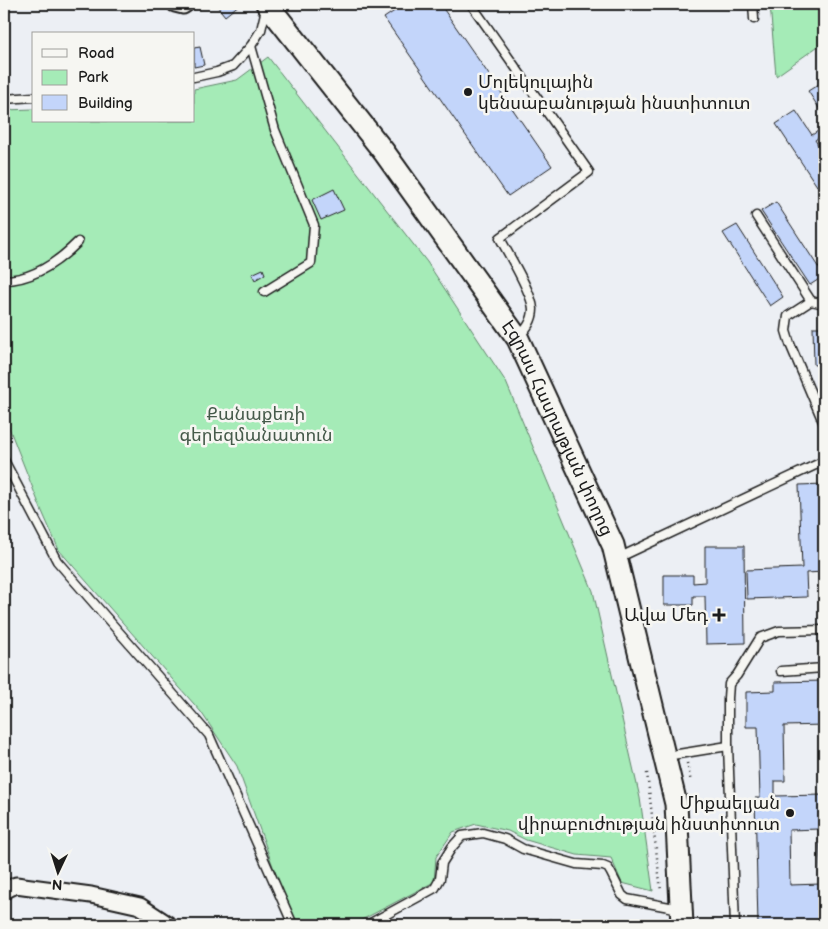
<svg xmlns="http://www.w3.org/2000/svg" width="828" height="929" font-family="'Balsamiq Sans','Noto Sans Armenian',sans-serif">
<style>
.green{fill:#a5ebb7;stroke:#60846a}
.building{fill:#c3d5fa;stroke:#1c1c1c;fill-rule:evenodd}
.lines{fill:none;stroke-linecap:round;stroke-linejoin:round}
.lane-casing{stroke:#1c1c1c;stroke-width:11}
.street-casing{stroke:#1c1c1c;stroke-width:19}
.secondary-casing{stroke:#1c1c1c;stroke-width:25}
.path{stroke:#1c1c1c;stroke-width:2.5;stroke-dasharray:1 4;stroke-linecap:butt}
.lane{stroke:#f6f6f2;stroke-width:8}
.street{stroke:#f6f6f2;stroke-width:15}
.secondary{stroke:#f6f6f2;stroke-width:21}
.poi-dot{fill:#1c1c1c;stroke:#f6f6f2;stroke-width:2}
.labels{text-anchor:middle;stroke-width:5;stroke-linejoin:round;paint-order:stroke}
.poi-label{font-size:18px;fill:#1c1c1c;stroke:#f6f6f2;text-anchor:end}
.park-label{font-size:18px;fill:#455a4a;stroke:#f6f6f2}
.street-label{font-size:18px;fill:#1c1c1c;stroke:#f6f6f2}
</style>
<rect width="100%" height="100%" fill="#eceff4"/>
<filter id="ink" filterUnits="userSpaceOnUse"><feTurbulence type="fractalNoise" baseFrequency=".02" numOctaves="2"/><feDisplacementMap in="SourceGraphic" scale="10" xChannelSelector="R" yChannelSelector="G"/><feConvolveMatrix kernelMatrix="1 2 1 2 8 2 1 2 1" color-interpolation-filters="sRGB"/></filter>
<g filter="url(#ink)">
<g class="green">
<path d="M 770,4 L 820,4 L 824,10 L 824,42 L 776,76 Z"/>
<path d="M 268,57 L 427,262 L 506,382 L 593,591 L 640,798 L 653,891 L 622,883 L 611,858 L 577,855 L 526,840 L 508,831 L 476,824 L 453,832 L 436,857 L 434,882 L 352,925 L 294,925 L 237,766 L 201,712 L 59,550 L 41,509 L 4,415 L 4,110 L 34,109 L 34,121 L 194,121 L 194,89 L 237,80 Z"/>
</g>
<g class="building">
<path d="M 219,4 L 240,4 L 225,16 L 217,6 Z"/>
<path d="M 405,4 L 440,4 L 552,166 L 508,196 L 384,18 Z"/>
<path d="M 200,47 L 204,65 L 194,67 L 194,48 Z"/>
<path d="M 824,81 L 824,116 L 808,91 Z"/>
<path d="M 796,111 L 812,135 L 824,127 L 824,134 L 815,140 L 824,154 L 824,182 L 817,186 L 776,124 Z"/>
<path d="M 334,189 L 344,210 L 321,220 L 312,200 Z"/>
<path d="M 776,202 L 824,276 L 810,285 L 761,211 Z"/>
<path d="M 737,225 L 783,297 L 770,306 L 723,233 Z"/>
<path d="M 263,269 L 265,274 L 255,280 L 252,274 Z"/>
<path d="M 813,327 L 824,327 L 824,364 L 814,365 Z"/>
<path d="M 824,484 L 824,572 L 806,573 L 807,597 L 747,599 L 746,570 L 802,568 L 799,485 Z"/>
<path d="M 705,546 L 744,546 L 745,643 L 706,644 L 705,596 L 693,596 L 693,605 L 664,605 L 664,575 L 693,575 L 693,583 L 705,582 Z"/>
<path d="M 824,681 L 824,725 L 784,726 L 785,781 L 775,781 L 775,796 L 824,795 L 824,925 L 758,925 L 755,798 L 760,798 L 758,727 L 746,727 L 746,692 L 775,691 L 775,682 ZM 819,829 L 821,884 L 790,885 L 789,830 Z"/>
<path d="M 572,918 L 592,921 L 592,925 L 571,925 Z"/>
<path d="M 552,919 L 552,925 L 531,925 L 531,921 Z"/>
</g>
<g class="lines">
<g class="lane-casing">
<g id="lane">
<path d="M 471,4 L 589,172 L 500,238 C 508,254 532,292 533,309 C 533,321 526,329 519,337"/>
<path d="M 753,4 L 754,19"/>
<path d="M 251,46 L 275,130 L 314,225 L 311,263 L 264,292"/>
<path d="M 194,77 L 217,72 L 233,66 L 251,46 L 261,30 L 266,9"/>
<path d="M 4,99 L 34,97"/>
<path d="M 756,216 L 811,301"/>
<path d="M 4,280 C 33,280 58,262 78,242"/>
<path d="M 824,304 L 811,301 L 788,316 L 786,331 L 790,344 L 824,424"/>
<path d="M 4,460 L 57,561 L 209,735 L 293,925"/>
<path d="M 618,558 L 824,461"/>
<path d="M 781,671 L 824,668"/>
<path d="M 728,746 L 728,698 L 729,684 L 737,675 L 760,638 L 779,631 L 824,630"/>
<path d="M 666,756 L 728,746 L 735,925"/>
<path d="M 367,925 L 435,888 L 440,879 L 442,863 L 452,847 L 462,836 L 483,833 L 505,839 L 523,849 L 576,864 L 603,866 L 608,868 L 611,873 L 622,895 L 627,899 L 680,909"/>
</g>
</g>
<g class="street-casing">
<g id="street">
<path d="M 175,4 L 183,6 L 186,4"/>
<path d="M 4,891 L 16,885 L 91,895 L 140,906 L 169,925"/>
</g>
</g>
<g class="secondary-casing">
<g id="secondary">
<path id="s1" d="M 267,4 L 384,152 L 518,339 L 613,545 L 676,804 L 682,925"/>
</g>
</g>
<g class="path">
<path d="M 687,763 L 691,782"/>
<path d="M 647,773 L 661,891"/>
</g>
<use href="#lane" class="lane"/>
<use href="#street" class="street"/>
<use href="#secondary" class="secondary"/>
</g>
</g>
<g class="poi-dot">
<circle cx="468" cy="92" r="5"/>
<path d="M716.5 607.5h5v5h5v5h-5v5h-5v-5h-5v-5h5z"/>
<circle cx="790" cy="813" r="5"/>
</g>
<g class="labels">
<g class="poi-label">
<text x="478" y="88" text-anchor="start">Մոլեկուլային<tspan x="478" dy="21">կենսաբանության ինստիտուտ</tspan></text>
<text x="708" y="621">Ավա Մեդ</text>
<text x="780" y="809">Միքաելյան<tspan x="780" dy="21">վիրաբուժության ինստիտուտ</tspan></text>
</g>
<g class="park-label">
<text x="256" y="420">Քանաքեռի<tspan x="256" dy="21">գերեզմանատուն</tspan></text>
</g>
<g class="street-label">
<text dy="6" stroke="none"><textPath href="#s1" startOffset="516">Էզրաս Հասրաթյան փողոց</textPath></text>
</g>
</g>
<rect width="828" height="929" fill="none" stroke="#f6f6f2" stroke-width="20"/>
<rect x="10" y="10" width="808" height="909" fill="none" stroke="#1c1c1c" stroke-width="2" filter="url(#ink)"/>
<rect x="32" y="32" width="162" height="90" fill="#f6f6f2" stroke="#9f9f9c"/>
<rect x="42" y="49" width="25" height="8" fill="#f6f6f2" stroke="#9f9f9c"/>
<text x="78" y="58" font-size="15" fill="#1c1c1c">Road</text>
<rect x="42" y="70" width="25" height="15" fill="#a5ebb7" stroke="#9f9f9c"/>
<text x="78" y="82" font-size="15" fill="#1c1c1c">Park</text>
<rect x="42" y="95" width="25" height="15" fill="#c3d5fa" stroke="#9f9f9c"/>
<text x="78" y="108" font-size="15" fill="#1c1c1c">Building</text>
<g transform="translate(58 872) rotate(184)" stroke="#f6f6f2" stroke-width="4" paint-order="stroke">
<path d="M0-4L9 19L0 12L-9 19Z" fill="#1c1c1c"/>
<text y="-8" font-size="14" font-weight="bold" text-anchor="middle" fill="#1c1c1c">N</text>
</g>
</svg>
